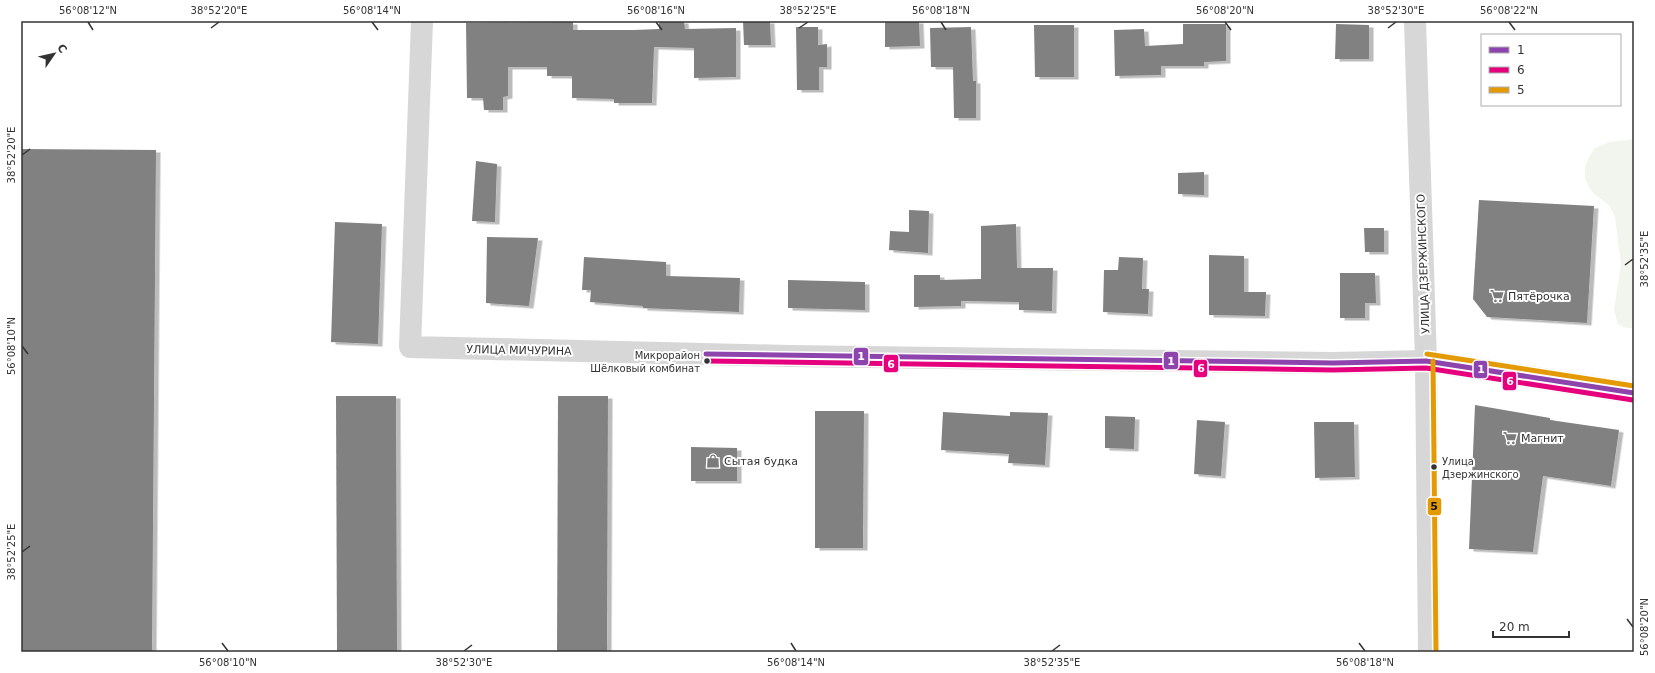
<svg xmlns="http://www.w3.org/2000/svg" width="1655" height="673" font-family="'DejaVu Sans',sans-serif">
<style>
.green{fill:#f1f5ed}
.building{fill:#818181;filter:url(#shadow)}
.lines{fill:none;stroke-linecap:round;stroke-linejoin:round}
.minor{stroke:#d7d7d7;stroke-width:22}
.bus-1-casing{stroke:#fff;stroke-width:8}
.bus-2-casing{stroke:#fff;stroke-width:8}
.bus-3-casing{stroke:#fff;stroke-width:8}
.bus-1{stroke:#8e44ad;stroke-width:5}
.bus-2{stroke:#e5007d;stroke-width:5}
.bus-3{stroke:#e39a05;stroke-width:5}
.ticks{fill:none;stroke:#333;stroke-width:1.5}
.bus-dot{fill:#333;stroke:#fff;stroke-width:1.5}
.labels{text-anchor:middle;stroke-width:4;stroke-linejoin:round;paint-order:stroke}
.bus-label{font-size:10px;fill:#333;stroke:#fff;text-anchor:end}
.street-label{font-size:11px;fill:#333;stroke:#fff}
.poi-label{font-size:11px;fill:#333;stroke:#fff;text-anchor:start}
.line-badge{stroke:#fff;stroke-width:1.5}
.badge-label{font-size:11px;text-anchor:middle;font-weight:bold;fill:#fff}
.pale-badge-label{font-size:11px;text-anchor:middle;font-weight:bold;fill:#111}
.neatline{fill:none;stroke:#333;stroke-width:1.5}
.ticks-label{font-size:10px;text-anchor:middle;fill:#333}
</style>
<defs>
<filter id="shadow"><feDropShadow dx="4.5" dy="2.5" stdDeviation="0" flood-color="#0004"/></filter>
</defs>
<rect width="100%" height="100%" fill="#fff"/>
<path class="green" d="M 1634,139 L 1634,328 L 1626,328 L 1618,324 L 1614,310 L 1621,264 L 1615,217 L 1609,205 L 1594,194 L 1589,187 L 1585,178 L 1585,167 L 1589,157 L 1595,148 L 1610,142 Z"/>
<g class="building">
<path d="M 659,21 L 684,21 L 685,29 L 736,28 L 736,77 L 694,78 L 694,48 L 654,47 L 652,103 L 614,103 L 614,99 L 572,98 L 572,76 L 547,76 L 547,67 L 508,67 L 508,96 L 503,97 L 503,110 L 484,110 L 483,98 L 467,98 L 466,23 L 573,22 L 573,30 L 634,30 L 659,29 Z"/>
<path d="M 743,21 L 770,21 L 771,45 L 744,45 Z"/>
<path d="M 885,21 L 919,21 L 920,46 L 885,47 Z"/>
<path d="M 1183,24 L 1226,24 L 1226,61 L 1204,62 L 1204,66 L 1161,66 L 1161,75 L 1115,76 L 1114,30 L 1144,29 L 1145,46 L 1183,44 Z"/>
<path d="M 1336,24 L 1369,25 L 1369,59 L 1335,59 Z"/>
<path d="M 1034,25 L 1074,25 L 1074,77 L 1035,77 Z"/>
<path d="M 796,27 L 818,27 L 818,45 L 827,44 L 827,67 L 819,67 L 819,90 L 797,90 Z"/>
<path d="M 971,27 L 973,81 L 976,81 L 976,118 L 954,118 L 953,67 L 931,67 L 930,28 Z"/>
<path d="M 21,149 L 156,150 L 152,652 L 21,652 Z"/>
<path d="M 476,161 L 497,164 L 495,222 L 472,221 Z"/>
<path d="M 1204,172 L 1204,195 L 1178,194 L 1178,173 Z"/>
<path d="M 1479,200 L 1594,206 L 1587,323 L 1487,317 L 1473,299 Z"/>
<path d="M 909,210 L 929,211 L 928,253 L 889,250 L 890,231 L 909,232 Z"/>
<path d="M 335,222 L 382,224 L 378,344 L 331,342 Z"/>
<path d="M 1016,224 L 1017,268 L 1053,268 L 1052,311 L 1019,310 L 1019,302 L 961,301 L 961,306 L 914,307 L 914,275 L 940,275 L 940,280 L 981,279 L 981,226 Z"/>
<path d="M 1364,228 L 1384,228 L 1384,252 L 1365,252 Z"/>
<path d="M 487,237 L 538,238 L 529,306 L 486,303 Z"/>
<path d="M 1209,255 L 1244,256 L 1244,292 L 1266,292 L 1265,316 L 1209,315 Z"/>
<path d="M 584,257 L 666,262 L 666,276 L 740,278 L 739,312 L 643,308 L 643,306 L 590,302 L 591,290 L 582,290 Z"/>
<path d="M 1119,257 L 1143,258 L 1142,289 L 1149,289 L 1148,314 L 1103,312 L 1104,270 L 1118,270 Z"/>
<path d="M 1340,273 L 1375,273 L 1376,303 L 1365,303 L 1365,318 L 1340,318 Z"/>
<path d="M 788,280 L 865,282 L 865,310 L 788,308 Z"/>
<path d="M 336,396 L 396,396 L 397,652 L 337,652 Z"/>
<path d="M 558,396 L 608,396 L 607,652 L 557,652 Z"/>
<path d="M 1475,405 L 1550,418 L 1550,420 L 1619,430 L 1611,486 L 1543,476 L 1533,552 L 1469,549 Z"/>
<path d="M 815,411 L 864,411 L 863,548 L 815,548 Z"/>
<path d="M 943,412 L 1010,416 L 1010,412 L 1048,413 L 1045,465 L 1008,463 L 1009,454 L 941,450 Z"/>
<path d="M 1105,416 L 1135,417 L 1134,449 L 1105,448 Z"/>
<path d="M 1197,420 L 1225,422 L 1221,476 L 1194,474 Z"/>
<path d="M 1314,422 L 1354,422 L 1355,477 L 1315,478 Z"/>
<path d="M 691,447 L 737,448 L 737,481 L 691,481 Z"/>
</g>
<g class="lines">
<g class="minor">
<path d="M 422,21 L 410,347 L 789,356 L 1333,363 L 1426,361 L 1634,393"/>
<path d="M 1415,21 L 1426,361 L 1429,652"/>
</g>
<g class="bus-1-casing">
<path id="bus-1" d="M 706,354 L 1333,363 L 1426,361 L 1634,393"/>
</g>
<g class="bus-2-casing">
<path id="bus-2" d="M 706,361 L 1333,370 L 1426,368 L 1633,400"/>
</g>
<g class="bus-3-casing">
<g id="bus-3">
<path d="M 1427,354 L 1634,386"/>
<path d="M 1433,361 L 1436,652"/>
</g>
</g>
<use href="#bus-1" class="bus-1"/>
<use href="#bus-2" class="bus-2"/>
<use href="#bus-3" class="bus-3"/>
</g>
<path class="ticks" d="M 88,22 L 93,30M 372,22 L 378,30M 656,22 L 662,30M 941,22 L 946,30M 1225,22 L 1231,30M 1509,22 L 1515,30M 211,28 L 219,22M 799,28 L 808,22M 1388,28 L 1396,22M 22,155 L 30,149M 1625,265 L 1633,259M 22,346 L 28,354M 22,552 L 30,546M 1627,619 L 1633,627M 222,643 L 228,651M 791,643 L 796,651M 1359,643 L 1365,651M 464,651 L 472,645M 1052,651 L 1060,645"/>
<defs>
<g id="supermarket-bare" transform="scale(1.08)"><path d="M-6-5.5h2.5l.6 2H6L4.5 2H-2.5L-4.4-4H-6ZM-1.5 3.2a1.3 1.3 0 1 0 .1 0ZM3 3.2a1.3 1.3 0 1 0 .1 0Z" fill="#7a7a7a" stroke="#fff" stroke-width="2.5" paint-order="stroke"/></g>
<g id="shop-bare" transform="scale(1.08)"><path d="M-5-2.5h2.3a2.7 3.5 0 0 1 5.4 0H5L5.5 6h-11ZM-1.5-2.5h3a1.5 2.3 0 0 0-3 0Z" fill="#7a7a7a" stroke="#fff" stroke-width="2.5" paint-order="stroke"/></g>
</defs>
<g fill-rule="evenodd">
<use href="#supermarket-bare" x="1497" y="296"/>
<use href="#supermarket-bare" x="1510" y="438"/>
<use href="#shop-bare" x="713" y="461"/>
</g>
<g class="bus-dot">
<circle cx="707" cy="361" r="3.5"/>
<circle cx="1434" cy="467" r="3.5"/>
</g>
<g class="labels">
<g class="bus-label">
<text x="700" y="359">Микрорайон<tspan x="700" dy="13">Шёлковый комбинат</tspan></text>
<text x="1442" y="465" text-anchor="start">Улица<tspan x="1442" dy="13">Дзержинского</tspan></text>
</g>
<g class="street-label">
<text transform="translate(1423 264) rotate(-92)" y="4">УЛИЦА ДЗЕРЖИНСКОГО</text>
<text transform="translate(519 350) rotate(1)" y="4">УЛИЦА МИЧУРИНА</text>
</g>
<g class="poi-label">
<text x="1508" y="300">Пятёрочка</text>
<text x="1521" y="442">Магнит</text>
<text x="724" y="465">Сытая будка</text>
</g>
</g>
<g class="line-badge">
<rect x="853" y="347" width="16" height="19" rx="4" fill="#8e44ad"/>
<rect x="1163" y="351" width="16" height="19" rx="4" fill="#8e44ad"/>
<rect x="883" y="354" width="16" height="19" rx="4" fill="#e5007d"/>
<rect x="1193" y="359" width="15" height="19" rx="4" fill="#e5007d"/>
<rect x="1473" y="360" width="15" height="19" rx="4" fill="#8e44ad"/>
<rect x="1502" y="371" width="15" height="20" rx="4" fill="#e5007d"/>
<rect x="1427" y="497" width="15" height="19" rx="4" fill="#e39a05"/>
</g>
<g class="badge-label">
<text x="861" y="360">1</text>
<text x="1171" y="365">1</text>
<text x="891" y="368">6</text>
<text x="1201" y="372">6</text>
<text x="1481" y="373">1</text>
<text x="1510" y="385">6</text>
</g>
<g class="pale-badge-label">
<text x="1434" y="510">5</text>
</g>
<rect width="1655" height="673" fill="none" stroke="#ffffff" stroke-width="44"/>
<rect x="1481" y="34" width="140" height="72" fill="#ffffff" stroke="#adadad"/>
<rect x="1489" y="47" width="20" height="6" fill="#8e44ad" stroke="#adadad"/>
<text x="1517" y="54" font-size="12" fill="#333333">1</text>
<rect x="1489" y="67" width="20" height="6" fill="#e5007d" stroke="#adadad"/>
<text x="1517" y="74" font-size="12" fill="#333333">6</text>
<rect x="1489" y="87" width="20" height="6" fill="#e39a05" stroke="#adadad"/>
<text x="1517" y="94" font-size="12" fill="#333333">5</text>
<g transform="translate(54 54) rotate(56)" stroke="#ffffff" stroke-width="3" paint-order="stroke">
<path d="M0-3L7 15L0 10L-7 15Z" fill="#333333"/>
<text y="-6" font-size="11" font-weight="bold" text-anchor="middle" fill="#333333">С</text>
</g>
<path d="M1493 631v6h76v-6" fill="none" stroke="#333333" stroke-width="2"/>
<text x="1499" y="631" font-size="12" fill="#333333" stroke="#ffffff" stroke-width="3" paint-order="stroke">20 m</text>
<rect x="22" y="22" width="1611" height="629" class="neatline"/>
<g class="ticks-label">
<text x="88" y="14">56°08'12"N</text>
<text x="219" y="14">38°52'20"E</text>
<text x="372" y="14">56°08'14"N</text>
<text x="656" y="14">56°08'16"N</text>
<text x="808" y="14">38°52'25"E</text>
<text x="941" y="14">56°08'18"N</text>
<text x="1225" y="14">56°08'20"N</text>
<text x="1396" y="14">38°52'30"E</text>
<text x="1509" y="14">56°08'22"N</text>
<text transform="translate(11 155) rotate(-90)" y="4">38°52'20"E</text>
<text transform="translate(1644 259) rotate(-90)" y="4">38°52'35"E</text>
<text transform="translate(11 346) rotate(-90)" y="4">56°08'10"N</text>
<text transform="translate(11 552) rotate(-90)" y="4">38°52'25"E</text>
<text transform="translate(1644 627) rotate(-90)" y="4">56°08'20"N</text>
<text x="228" y="666">56°08'10"N</text>
<text x="464" y="666">38°52'30"E</text>
<text x="796" y="666">56°08'14"N</text>
<text x="1052" y="666">38°52'35"E</text>
<text x="1365" y="666">56°08'18"N</text>
</g>
</svg>
